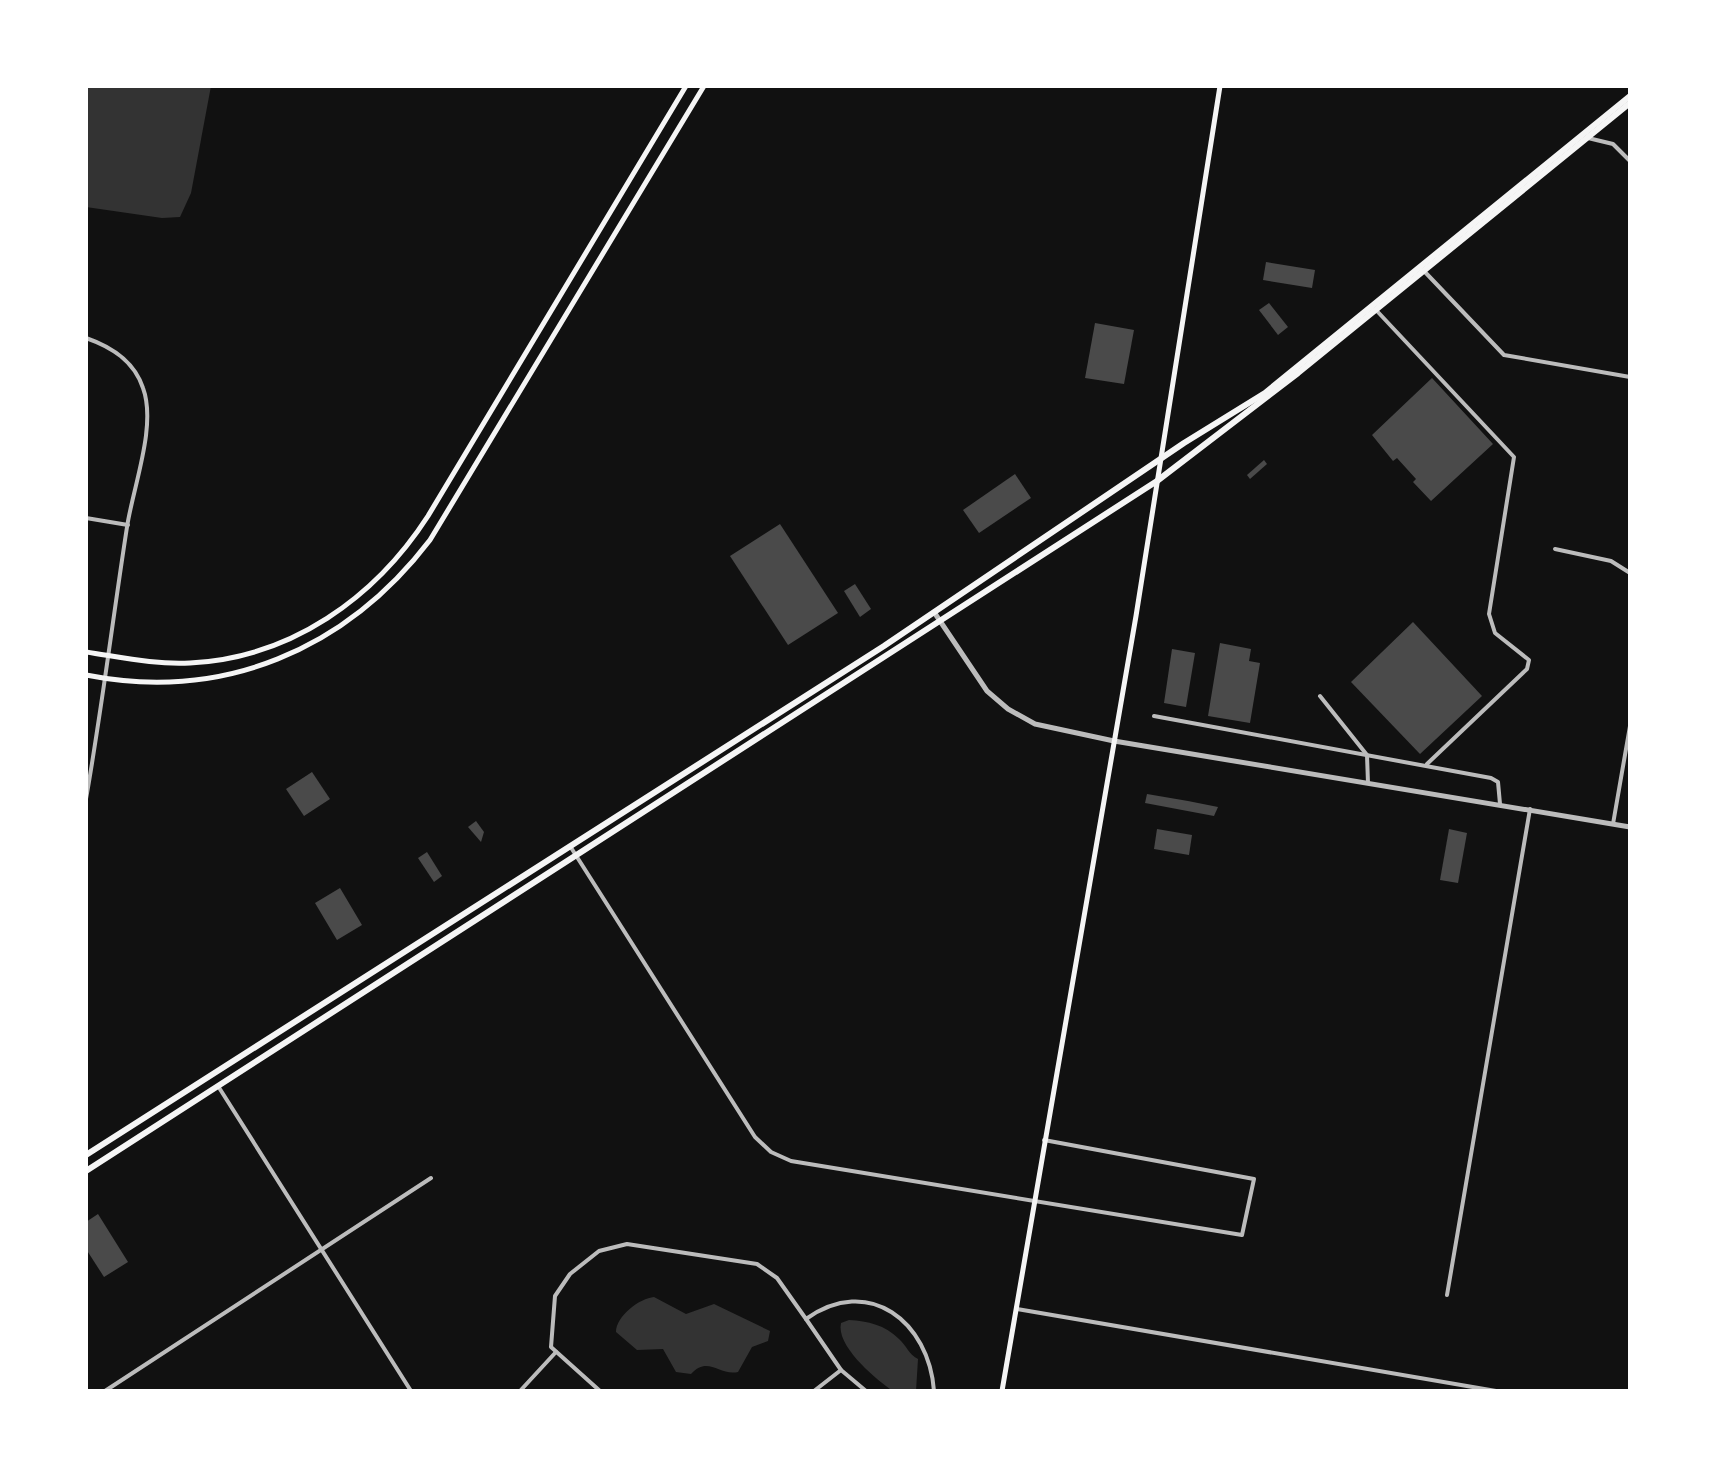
<svg xmlns="http://www.w3.org/2000/svg" width="1716" height="1477" font-family="'Exo 2',sans-serif">
<style>
.water{fill:#333}
.building{fill:#4a4a4a}
.lines{fill:none;stroke-linecap:round;stroke-linejoin:round}
.minor{stroke:#bcbcbc;stroke-width:4}
.tertiary{stroke:#bcbcbc;stroke-width:5}
.secondary{stroke:#f5f5f5;stroke-width:5}
.primary{stroke:#f5f5f5;stroke-width:6}
</style>
<rect width="100%" height="100%" fill="#111"/>
<g class="water">
<path d="M 86,86 L 211,86 L 191,193 L 180,217 L 162,218 L 86,207 Z"/>
<path d="M 654,1297 L 686,1314 L 714,1304 L 770,1331 L 768,1341 L 752,1347 L 738,1372 C 719,1376 708,1355 691,1374 L 676,1372 L 663,1349 L 637,1350 L 616,1332 C 616,1316 640,1298 654,1297 Z"/>
<path d="M 849,1320 C 868,1321 885,1325 899,1339 C 907,1346 908,1354 918,1359 L 916,1391 C 908,1391 896,1393 890,1389 C 872,1376 836,1345 841,1323 Z"/>
</g>
<g class="building">
<path d="M 1266,262 L 1315,270 L 1312,288 L 1263,280 Z"/>
<path d="M 1269,303 L 1288,327 L 1278,335 L 1259,310 Z"/>
<path d="M 1095,323 L 1134,330 L 1124,384 L 1085,378 Z"/>
<path d="M 1432,378 L 1493,444 L 1431,501 L 1413,482 L 1416,479 L 1397,458 L 1393,461 L 1372,435 Z"/>
<path d="M 1264,460 L 1267,464 L 1250,479 L 1247,475 Z"/>
<path d="M 1015,474 L 1031,498 L 979,533 L 963,510 Z"/>
<path d="M 780,524 L 838,613 L 788,645 L 730,556 Z"/>
<path d="M 855,584 L 871,609 L 860,617 L 844,591 Z"/>
<path d="M 1413,622 L 1482,696 L 1420,754 L 1351,682 Z"/>
<path d="M 1220,643 L 1251,649 L 1249,661 L 1260,663 L 1250,723 L 1208,716 Z"/>
<path d="M 1172,649 L 1195,653 L 1186,707 L 1164,703 Z"/>
<path d="M 312,772 L 330,799 L 304,816 L 286,789 Z"/>
<path d="M 1147,794 L 1188,801 L 1218,807 L 1214,816 L 1145,803 Z"/>
<path d="M 476,821 L 484,832 L 481,842 L 468,827 Z"/>
<path d="M 1157,829 L 1192,835 L 1189,855 L 1154,849 Z"/>
<path d="M 1449,829 L 1467,833 L 1458,883 L 1440,880 Z"/>
<path d="M 427,852 L 442,876 L 434,882 L 418,858 Z"/>
<path d="M 340,888 L 362,925 L 337,940 L 315,903 Z"/>
<path d="M 98,1214 L 128,1262 L 104,1277 L 86,1249 L 86,1222 Z"/>
</g>
<g class="lines">
<g class="minor">
<path d="M 1588,138 L 1613,144 L 1630,161"/>
<path d="M 1424,271 L 1504,355 L 1630,377"/>
<path d="M 1376,310 L 1514,457 L 1489,614 L 1495,633 L 1529,660 L 1527,669 L 1427,764"/>
<path d="M 86,338 C 112,347 134,361 143,388 C 157,426 133,487 127,527 C 113,617 102,708 86,799"/>
<path d="M 86,518 L 128,525"/>
<path d="M 1555,549 L 1611,561 L 1630,573"/>
<path d="M 1320,696 L 1367,755 L 1368,783"/>
<path d="M 1154,716 L 1491,778 L 1498,782 L 1500,804"/>
<path d="M 1613,824 L 1630,726"/>
<path d="M 570,846 L 755,1137 L 771,1152 L 791,1161 L 1242,1235 L 1254,1179 L 1044,1140"/>
<path d="M 218,1086 L 411,1391"/>
<path d="M 1447,1295 L 1530,809"/>
<path d="M 1017,1309 L 1496,1391"/>
<path d="M 806,1319 L 841,1370"/>
<path d="M 105,1391 L 431,1178"/>
<path d="M 520,1391 L 556,1352"/>
<path d="M 600,1391 L 551,1347 L 555,1296 L 570,1274 L 599,1251 L 627,1244 L 757,1264 L 777,1278 L 806,1319 C 869,1274 929,1322 934,1391"/>
<path d="M 814,1391 L 841,1370 L 866,1391"/>
</g>
<path class="tertiary" d="M 934,612 L 987,691 L 1008,709 L 1035,724 L 1114,741 L 1630,827"/>
<g class="secondary">
<path d="M 86,652 C 120,657 156,665 190,663 C 291,658 375,598 428,516 L 686,86"/>
<path d="M 86,675 C 223,702 346,650 430,540 L 704,86"/>
<path d="M 1002,1391 L 1136,616 L 1220,86"/>
</g>
<g class="primary">
<path d="M 86,1155 L 884,646 L 1184,443 L 1265,393 L 1630,96"/>
<path d="M 86,1171 L 1157,481 L 1298,373 L 1630,103"/>
</g>
</g>
<rect width="1716" height="1477" fill="none" stroke="#ffffff" stroke-width="176"/>
</svg>
